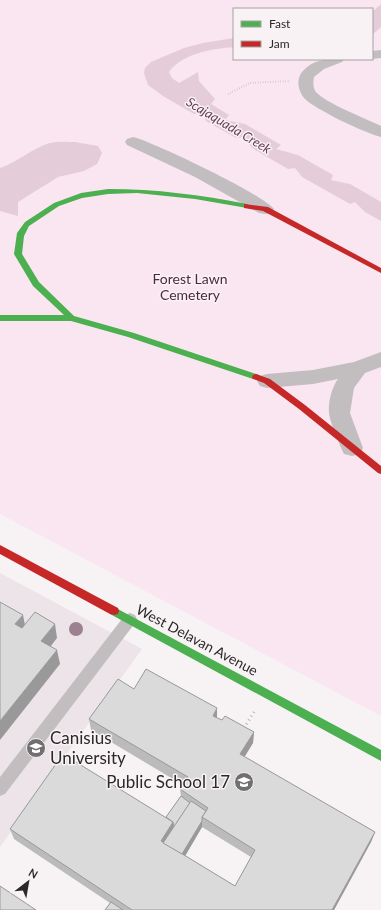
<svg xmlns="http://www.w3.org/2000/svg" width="381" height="910" font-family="Lato,sans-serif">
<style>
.built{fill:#ede4e9}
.green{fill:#f9e6f0;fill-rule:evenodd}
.water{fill:#e5ccd9}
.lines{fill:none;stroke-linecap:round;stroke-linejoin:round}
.path-far1{stroke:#bab6b8;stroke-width:2;stroke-dasharray:0.5 2;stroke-linecap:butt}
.path{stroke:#bab6b8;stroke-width:3;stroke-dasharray:1 3.5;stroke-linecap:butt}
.lane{fill:#c2bec0;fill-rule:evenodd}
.street{fill:#c2bec0;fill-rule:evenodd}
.fast{fill:#4caf50;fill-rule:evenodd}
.jam{fill:#c62828;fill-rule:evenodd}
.tree{fill:#9c8291}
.wall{fill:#bbb;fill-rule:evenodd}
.shaded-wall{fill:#999}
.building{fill:#dadada;stroke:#999}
.labels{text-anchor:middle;stroke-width:3;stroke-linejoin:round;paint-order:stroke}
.far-water-label{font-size:13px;font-style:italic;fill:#6b3e58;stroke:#f8f2f5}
.park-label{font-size:14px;fill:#51263f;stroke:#f8f2f5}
.street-label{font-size:14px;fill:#2a2829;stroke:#f8f2f5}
.near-poi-label{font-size:17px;fill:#2a2829;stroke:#f8f2f5;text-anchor:start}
</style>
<rect width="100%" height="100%" fill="#f7f3f5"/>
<path class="built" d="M 0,573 L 142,649 L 0,847 Z"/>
<path class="green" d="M 0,0 L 381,0 L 381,716 L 0,514 ZM 234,9 L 372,9 L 372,59 L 234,59 Z"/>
<g class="water">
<path d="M 381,4 L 381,27 L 372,35 L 372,12 Z"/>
<path d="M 234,38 L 234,47 C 212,49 183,53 169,72 L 172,78 L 179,83 L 198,72 L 199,81 L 215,99 L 211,104 L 229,115 L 225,120 L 245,124 L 281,145 L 276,149 L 298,155 L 333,175 L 331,180 L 350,184 L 381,202 L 381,221 L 365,212 L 355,202 L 350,204 L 302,177 L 295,168 L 288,169 L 252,148 L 244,137 L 236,138 L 206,121 L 202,113 L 194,114 L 163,96 L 148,85 L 144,73 L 145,68 L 151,62 L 184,48 L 203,43 Z"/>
<path d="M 75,142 L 98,146 L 102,153 L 97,164 L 84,171 L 58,177 L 18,202 L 18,216 L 0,211 L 0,168 C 18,162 32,148 50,143 C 58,141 68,142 75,142 Z"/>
</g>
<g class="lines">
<path class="path-far1" d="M 228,94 L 250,83 L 289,81"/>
<path class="path" d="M 244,728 L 254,712"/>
<path class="lane" d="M 130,613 L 135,615 L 137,619 L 135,623 L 5,794 L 0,796 L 0,777 L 125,615 Z"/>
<g class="street">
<path d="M 381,50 L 381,58 L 371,59 L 372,59 L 372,51 Z"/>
<path d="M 344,59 L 342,62 L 324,69 L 314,77 C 313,82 313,88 316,92 C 325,103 367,119 381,126 L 381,137 C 365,133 314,109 304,98 C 298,90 296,80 302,72 C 314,58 328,59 344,59 Z"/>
<path d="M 133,137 C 154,142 264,195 274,209 L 271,213 L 265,214 L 259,213 L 195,177 L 127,145 L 125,142 L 127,139 Z"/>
<path d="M 381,352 L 381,367 L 365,373 L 354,388 L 350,413 L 363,448 L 360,454 L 352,456 L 344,454 C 340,446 329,420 329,412 C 328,402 332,387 338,379 L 313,384 L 267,388 L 260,386 L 257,381 L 260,376 L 267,374 L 313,370 L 354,362 Z"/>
</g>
<g class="fast">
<path d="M 108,189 C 156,189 201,195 247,204 L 251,206 L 247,208 L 195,199 L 137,193 L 108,194 L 82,198 L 59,206 L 29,226 L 24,236 L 22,254 L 39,282 L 74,316 L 134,333 L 259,375 L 260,377 L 259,379 L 253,379 L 128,337 L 71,321 L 0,321 L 0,315 L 64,315 L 33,286 L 14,254 L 17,233 L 25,222 L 54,203 L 81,193 Z"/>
<path d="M 114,607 L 381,750 L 381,761 L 110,614 L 109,611 L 110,608 Z"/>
</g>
<g class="jam">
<path d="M 244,204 L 268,207 L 381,268 L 381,273 L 263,211 L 244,208 Z"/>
<path d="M 256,374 L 270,379 L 305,405 L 381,466 L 381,474 L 378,473 L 299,409 L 264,383 L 253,379 L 252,377 L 253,375 Z"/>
<path d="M 0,545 L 118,608 L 119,611 L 118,614 L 114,615 L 110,614 L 0,554 Z"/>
</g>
</g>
<circle class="tree" cx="76" cy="629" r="7"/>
<path class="wall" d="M 134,689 L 217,718 L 222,720 L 254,732 L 253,743 L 244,757 L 375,832 L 371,842 L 334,910 L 105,910 L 110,903 L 14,839 L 10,829 L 166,817 L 181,796 L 180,789 L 183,785 L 91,730 L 89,719 ZM 202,827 L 251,857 L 235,886 L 185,856 Z"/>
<g class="shaded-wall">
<path d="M 23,615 L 26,630 L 18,639 L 15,624 Z"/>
<path d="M 55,624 L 57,638 L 44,655 L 41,641 Z"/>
<path d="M 57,650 L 60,664 L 0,740 L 0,721 Z"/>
<path d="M 217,708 L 217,720 L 213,716 Z"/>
<path d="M 254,732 L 253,743 L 239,766 L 240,754 Z"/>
<path d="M 202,821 L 202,827 L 181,863 L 180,857 Z"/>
<path d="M 173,822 L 174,829 L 164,847 L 161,841 Z"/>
<path d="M 375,832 L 371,842 L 334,910 L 332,910 Z"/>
</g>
<g class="building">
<path d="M 0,602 L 23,615 L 15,624 L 22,628 L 35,612 L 55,624 L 41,641 L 57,650 L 0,721 Z"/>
<path d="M 146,669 L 217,708 L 213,716 L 222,720 L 225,716 L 254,732 L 240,754 L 375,832 L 332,910 L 132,910 L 10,829 L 63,754 L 173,822 L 161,841 L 235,886 L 255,850 L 202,817 L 208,808 L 180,789 L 188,777 L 89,719 L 118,679 L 134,689 Z"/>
<path d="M 181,796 L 190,803 L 174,827 L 173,822 L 166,817 Z"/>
<path d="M 191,801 L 206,811 L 202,817 L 202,821 L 182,854 L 163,843 Z"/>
<path d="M 0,886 L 36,910 L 0,910 Z"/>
<path d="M 111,902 L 123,910 L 105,910 Z"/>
</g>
<defs>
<g id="university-disc" transform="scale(1)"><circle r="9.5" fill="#726f70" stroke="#f8f2f5"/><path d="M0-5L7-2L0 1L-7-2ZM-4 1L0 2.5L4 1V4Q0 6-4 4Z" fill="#fff"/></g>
<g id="school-disc" transform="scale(1)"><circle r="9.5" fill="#726f70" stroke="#f8f2f5"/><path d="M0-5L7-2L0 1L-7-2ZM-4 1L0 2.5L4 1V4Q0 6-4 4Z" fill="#fff"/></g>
</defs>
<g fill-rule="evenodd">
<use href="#university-disc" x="36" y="748"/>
<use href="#school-disc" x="244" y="782"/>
</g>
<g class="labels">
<g class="far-water-label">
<text transform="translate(229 125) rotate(31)" y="5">Scajaquada Creek</text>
</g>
<g class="park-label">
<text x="190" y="284">Forest Lawn<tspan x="190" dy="16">Cemetery</tspan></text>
</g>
<g class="street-label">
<text transform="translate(197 640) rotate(28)" y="5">West Delavan Avenue</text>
</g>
<g class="near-poi-label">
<text x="50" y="744">Canisius<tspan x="50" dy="20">University</tspan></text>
<text x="230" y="788" text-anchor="end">Public School 17</text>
</g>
</g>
<rect x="233" y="8" width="140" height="52" fill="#f8f2f5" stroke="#a6a1a3"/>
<rect x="241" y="21" width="20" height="6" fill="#4caf50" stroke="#a6a1a3"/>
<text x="269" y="28" font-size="12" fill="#2a2829">Fast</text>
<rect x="241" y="41" width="20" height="6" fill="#c62828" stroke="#a6a1a3"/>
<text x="269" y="48" font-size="12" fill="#2a2829">Jam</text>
<g transform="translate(28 882) rotate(31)" stroke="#f8f2f5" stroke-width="3" paint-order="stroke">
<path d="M0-3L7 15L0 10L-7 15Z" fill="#2a2829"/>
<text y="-6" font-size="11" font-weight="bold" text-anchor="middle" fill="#2a2829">N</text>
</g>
</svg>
